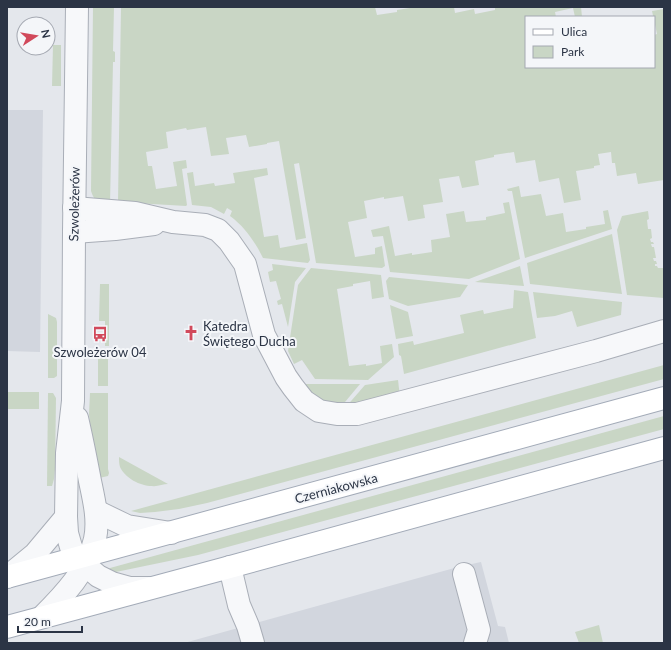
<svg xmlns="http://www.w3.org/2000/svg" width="671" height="650" font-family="Lato,sans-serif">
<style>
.built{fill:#d2d6de}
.green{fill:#c9d6c5}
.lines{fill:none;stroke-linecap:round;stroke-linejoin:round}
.minor-casing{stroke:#a9aeb7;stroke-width:24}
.major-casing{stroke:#a3abb8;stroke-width:24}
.minor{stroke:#f7f8fa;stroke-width:22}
.major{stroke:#fff;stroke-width:22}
.labels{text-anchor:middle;stroke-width:4;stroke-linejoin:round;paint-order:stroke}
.street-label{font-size:13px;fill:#2b3445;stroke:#f4f6f9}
.poi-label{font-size:13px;fill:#2b3445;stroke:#f4f6f9;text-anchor:start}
</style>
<rect width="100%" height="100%" fill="#e4e7ec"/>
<g class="built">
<path d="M 7,110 L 43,110 L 40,352 L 7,351 Z"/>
<path d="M 481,562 L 498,626 L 505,627 L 509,643 L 184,643 L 458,567 Z"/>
</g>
<g class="green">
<path d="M 93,7 L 114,7 L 113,51 L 115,52 L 115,62 L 113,62 L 110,204 C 99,201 95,203 91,191 Z"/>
<path d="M 121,7 L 178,7 L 179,8 L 186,7 L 375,7 L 377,15 L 397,12 L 397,10 L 416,7 L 454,7 L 455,13 L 474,9 L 475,14 L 495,10 L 495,8 L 501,7 L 581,7 L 582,17 L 575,17 L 573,8 L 555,12 L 556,17 L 526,17 L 526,67 L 654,67 L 654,35 L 657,34 L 652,11 L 664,9 L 664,180 L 638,184 L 636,173 L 617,176 L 615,163 L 612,163 L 611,152 L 598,154 L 600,165 L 594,166 L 594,168 L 576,171 L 581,200 L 564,203 L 559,178 L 539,182 L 535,160 L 516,163 L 514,152 L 494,155 L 494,157 L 475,161 L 479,185 L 462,188 L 459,176 L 439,179 L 443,202 L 423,205 L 425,218 L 408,221 L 403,196 L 384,199 L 384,197 L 364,201 L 367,218 L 348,222 L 355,257 L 375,254 L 375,248 L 382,246 L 385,266 L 382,268 L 316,263 L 299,163 L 294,164 L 306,238 L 296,240 L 279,141 L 267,143 L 267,144 L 249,147 L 246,135 L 226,138 L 229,154 L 211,156 L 206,127 L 187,130 L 186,128 L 166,132 L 168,148 L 146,152 L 148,166 L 152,166 L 156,189 L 177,186 L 173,162 L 186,160 L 187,168 L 182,169 L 187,205 L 186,206 L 118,202 Z"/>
<path d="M 53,45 L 61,45 L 61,86 L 52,86 Z"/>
<path d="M 267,168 L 268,175 L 254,178 L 264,237 L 278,235 L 280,248 L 307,243 L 310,260 L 308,263 L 263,258 C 255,242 245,227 230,216 L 232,211 L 227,208 L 224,214 L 211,207 L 192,205 L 187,173 L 193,172 L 195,186 L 214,183 L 215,186 L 235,183 L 233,173 Z"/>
<path d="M 519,186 L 521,197 L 541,194 L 546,216 L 563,213 L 566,232 L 586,229 L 586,227 L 605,224 L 603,211 L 608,210 L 612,229 L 525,258 L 512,191 L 508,191 L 507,189 Z"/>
<path d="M 509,202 L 520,259 L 469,279 L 390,272 L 383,236 L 373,237 L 371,230 L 389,226 L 395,256 L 412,253 L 412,255 L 432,252 L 431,240 L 450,237 L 446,214 L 464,211 L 466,222 L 486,220 L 486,217 L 505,213 L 503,203 Z"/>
<path d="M 648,211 L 649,219 L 647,220 L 648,229 L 651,229 L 652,238 L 650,239 L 651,242 L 653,242 L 654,244 L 651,244 L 652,247 L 654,247 L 656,258 L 653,258 L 654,261 L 656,261 L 657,264 L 655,264 L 655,266 L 657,266 L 658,268 L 664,268 L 664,298 L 627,295 L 617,230 L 622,216 Z"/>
<path d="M 612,234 L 622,294 L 530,284 L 527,263 Z"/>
<path d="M 272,264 L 306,268 L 295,282 L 288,327 L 282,304 L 278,305 L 277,301 L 281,299 L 276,281 L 270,282 L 268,272 L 273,270 Z"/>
<path d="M 520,266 L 524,286 L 475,282 Z"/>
<path d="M 311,268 L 381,275 L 384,297 L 372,299 L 370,281 L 353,284 L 353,286 L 337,289 L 349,366 L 366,364 L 366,366 L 382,363 L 380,346 L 392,344 L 394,357 L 368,380 L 315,379 L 302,360 L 294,364 L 288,351 L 298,285 Z"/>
<path d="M 389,277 L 468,285 L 460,297 L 408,306 L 389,299 L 386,281 Z"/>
<path d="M 100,284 L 109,284 L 109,346 L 105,346 L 105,321 L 99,321 Z"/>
<path d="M 514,290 L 528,292 L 536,338 L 404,374 L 401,356 L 399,355 L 398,344 L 413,341 L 414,345 L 464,333 L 460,315 L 483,310 L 484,314 L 513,308 Z"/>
<path d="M 533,292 L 622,302 L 621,315 L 577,327 L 572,311 L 555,316 L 537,318 Z"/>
<path d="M 390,305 L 408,312 L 413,336 L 396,339 Z"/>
<path d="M 48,314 L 56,318 L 57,322 L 57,376 L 54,378 L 48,378 Z"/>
<rect x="98" y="352" width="10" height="34"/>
<path d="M 664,365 L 664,379 L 207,503 L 179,509 L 155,512 L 140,513 L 131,511 Z"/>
<path d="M 398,380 L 400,397 L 345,408 L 365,385 Z"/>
<path d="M 303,384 L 360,384 L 340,408 L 314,398 Z"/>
<rect x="7" y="392" width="32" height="17"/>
<path d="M 48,393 L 53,393 L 56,398 L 55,469 L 54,479 L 52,486 L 47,486 Z"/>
<path d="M 90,393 L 108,393 L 108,469 L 109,473 L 108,476 L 99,478 L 91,435 L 89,414 Z"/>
<path d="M 664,416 L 664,429 L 198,555 L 111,573 L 108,571 L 109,569 L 110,568 Z"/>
<path d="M 119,457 L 168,484 C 163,484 157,487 152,486 C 140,486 125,478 120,467 C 119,464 119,460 119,457 Z"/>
<path d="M 599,625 L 603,643 L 579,643 L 575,632 Z"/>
</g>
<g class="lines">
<g class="minor-casing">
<g id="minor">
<path d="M 77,7 L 74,232 L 73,401 L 67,453 L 66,517 L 67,533 L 71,547 L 77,558 L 98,576 L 112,583 L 130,588 L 149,588"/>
<path d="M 74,208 L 135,213 L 173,222 L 205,225 L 218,230 L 229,241 L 245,264 L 264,335 L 286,377 L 293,387 L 304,401 L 319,411 L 337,414 L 357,414 L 596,351 L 664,331"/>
<path d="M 74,232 L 115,229 L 154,224"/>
<path d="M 96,511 L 127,526 L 171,533"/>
<path d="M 230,567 L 239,605 L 248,626 L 253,643"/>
<path d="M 464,574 L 479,630 L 475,643"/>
<path d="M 7,577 L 35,554 L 66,517"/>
<path d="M 42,617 C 63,596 89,569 95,539 C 99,520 94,500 90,481 C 86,460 82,439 77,418"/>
</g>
</g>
<g class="major-casing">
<g id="major">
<path d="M 7,577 L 664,398"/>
<path d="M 7,627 L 230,567 L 664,448"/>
</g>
</g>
<use href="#minor" class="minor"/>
<use href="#major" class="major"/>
</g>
<defs>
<g id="church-bare" transform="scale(1.2)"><path d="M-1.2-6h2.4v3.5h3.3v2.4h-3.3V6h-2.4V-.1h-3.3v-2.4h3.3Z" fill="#d1495b" stroke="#f4f6f9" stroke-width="2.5" paint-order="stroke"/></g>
<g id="bus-bare" transform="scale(1.2)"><path d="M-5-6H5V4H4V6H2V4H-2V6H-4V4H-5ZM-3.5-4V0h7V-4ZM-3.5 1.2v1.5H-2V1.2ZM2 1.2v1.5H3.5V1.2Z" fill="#d1495b" stroke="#f4f6f9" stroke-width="2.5" paint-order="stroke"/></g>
</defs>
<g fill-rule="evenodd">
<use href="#church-bare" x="191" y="333"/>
<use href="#bus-bare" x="100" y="334"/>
</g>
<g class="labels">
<g class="street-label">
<text transform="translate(74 204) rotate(-89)" y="5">Szwoleżerów</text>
<text transform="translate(336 488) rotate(-15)" y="5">Czerniakowska</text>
</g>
<g class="poi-label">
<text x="203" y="331">Katedra<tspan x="203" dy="15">Świętego Ducha</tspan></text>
<text x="100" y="357" text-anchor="middle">Szwoleżerów 04</text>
</g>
</g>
<rect width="671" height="650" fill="none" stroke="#2b3445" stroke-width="16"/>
<rect x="525" y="16" width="130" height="52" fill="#f4f6f9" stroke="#a4a8b1"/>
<rect x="533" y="29" width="20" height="6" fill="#ffffff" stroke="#a4a8b1"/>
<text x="561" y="36" font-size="12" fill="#2b3445">Ulica</text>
<rect x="533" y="46" width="20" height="12" fill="#c9d6c5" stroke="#a4a8b1"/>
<text x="561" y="56" font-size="12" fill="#2b3445">Park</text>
<g transform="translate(36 36) rotate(78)"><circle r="19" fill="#f4f6f9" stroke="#a4a8b1"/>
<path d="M0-3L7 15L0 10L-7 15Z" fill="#d1495b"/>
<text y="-6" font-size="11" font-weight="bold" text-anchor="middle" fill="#2b3445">N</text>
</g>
<path d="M18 626v6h64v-6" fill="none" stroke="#2b3445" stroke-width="2"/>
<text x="24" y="626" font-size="12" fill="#2b3445" stroke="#f4f6f9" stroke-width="3" paint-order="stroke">20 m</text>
</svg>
